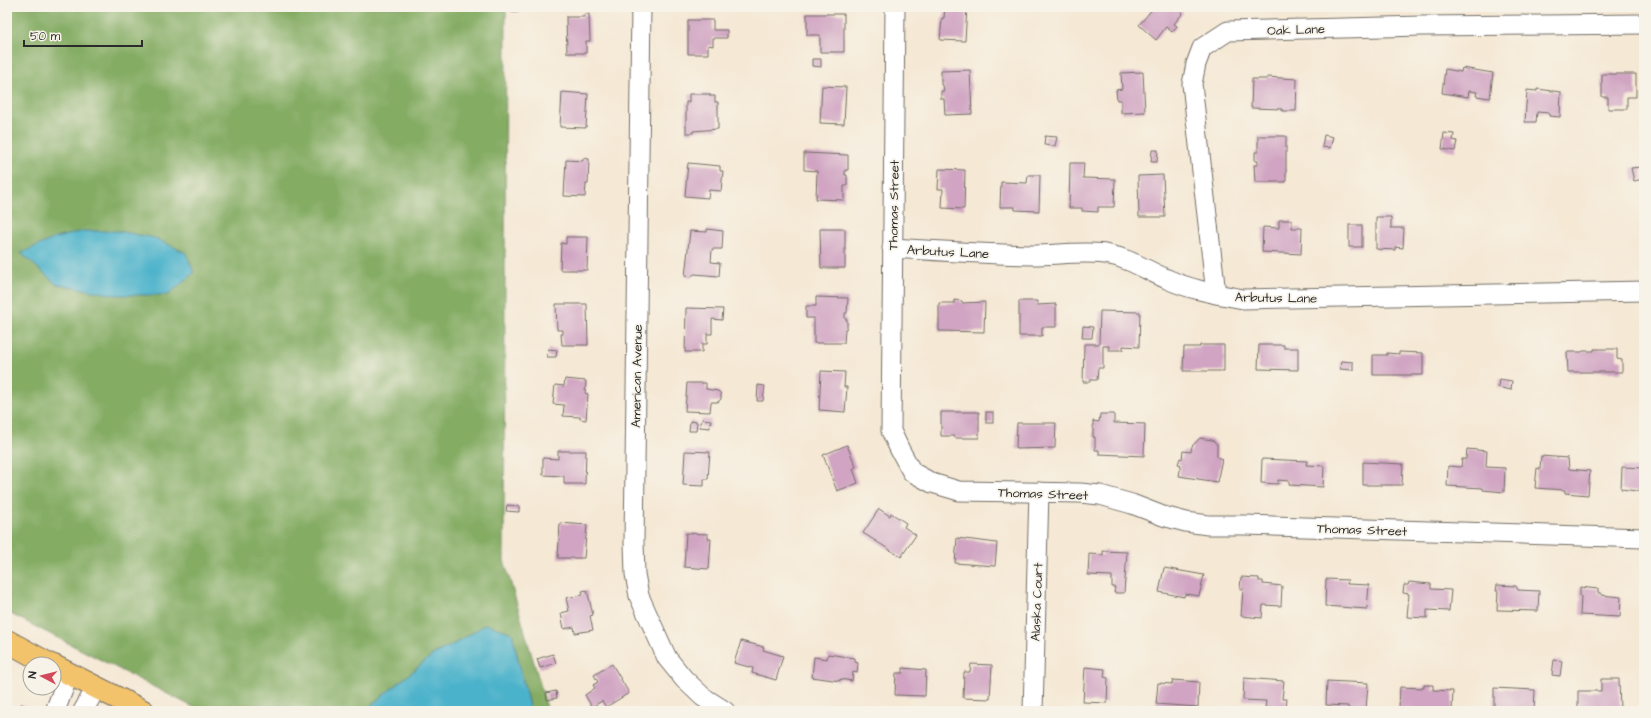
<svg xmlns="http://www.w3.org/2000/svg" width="1651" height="718" font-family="'Architects Daughter',sans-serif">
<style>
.forest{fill:#84ac63;stroke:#586c47;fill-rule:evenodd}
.water{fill:#4cb2cb;stroke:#3c6e7b}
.building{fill:#d0a4c2}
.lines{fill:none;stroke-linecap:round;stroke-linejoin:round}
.minor-casing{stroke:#726d66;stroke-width:21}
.major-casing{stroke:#726d66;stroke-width:24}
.minor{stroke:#fff;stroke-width:19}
.major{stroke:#f2c36a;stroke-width:22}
.labels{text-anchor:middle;stroke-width:3.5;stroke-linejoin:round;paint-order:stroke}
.street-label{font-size:13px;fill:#2b2b2b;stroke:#f7f3e8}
</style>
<rect width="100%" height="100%" fill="#f7f3e8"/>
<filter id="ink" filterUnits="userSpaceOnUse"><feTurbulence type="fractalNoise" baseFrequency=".025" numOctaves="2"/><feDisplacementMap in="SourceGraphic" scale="8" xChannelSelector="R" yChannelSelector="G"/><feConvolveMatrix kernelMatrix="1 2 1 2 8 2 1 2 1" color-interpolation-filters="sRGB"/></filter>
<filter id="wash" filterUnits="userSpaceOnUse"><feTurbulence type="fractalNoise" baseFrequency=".012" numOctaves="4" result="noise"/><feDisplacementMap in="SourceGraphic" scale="16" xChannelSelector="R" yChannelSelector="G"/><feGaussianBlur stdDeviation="0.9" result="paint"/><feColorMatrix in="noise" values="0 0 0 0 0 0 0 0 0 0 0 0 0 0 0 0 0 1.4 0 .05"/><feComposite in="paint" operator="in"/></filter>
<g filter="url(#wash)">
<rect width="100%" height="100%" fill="#f5e8d4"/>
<path class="forest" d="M 7,7 L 506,7 L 504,560 L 548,711 L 530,711 L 512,633 L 456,643 L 434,654 L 364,711 L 201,711 L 7,612 ZM 69,235 L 115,295 L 55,238 Z"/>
<g class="water">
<path d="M 83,231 L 118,231 L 155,238 L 186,253 L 194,273 L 168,295 L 115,295 L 56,284 L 21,253 L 55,238 Z"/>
<path d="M 486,624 L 512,633 L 530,711 L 364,711 L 434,654 L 456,643 Z"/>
</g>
<g id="blocks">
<g class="building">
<path d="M 512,7 L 527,7 L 528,11 L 512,12 Z"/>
<path d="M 945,7 L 967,7 L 965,41 L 940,40 L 942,18 L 944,18 Z"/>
<path d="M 1154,7 L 1177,7 L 1183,13 L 1174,24 L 1177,26 L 1172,32 L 1166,27 L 1156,40 L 1139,25 Z"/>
<path d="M 584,14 L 589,14 L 590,41 L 586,41 L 586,53 L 567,53 L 566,17 L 584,17 Z"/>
<path d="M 807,14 L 844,14 L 844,52 L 820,52 L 820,35 L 807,35 Z"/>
<path d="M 688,20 L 713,20 L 713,30 L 727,30 L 727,38 L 713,38 L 713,46 L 708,45 L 708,54 L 688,54 Z"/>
<path d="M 812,59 L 821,59 L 821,67 L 812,66 Z"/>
<path d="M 1462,68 L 1493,73 L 1490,98 L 1476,96 L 1477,92 L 1469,91 L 1468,97 L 1442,93 L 1445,69 L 1461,72 Z"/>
<path d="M 970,70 L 972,114 L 945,115 L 944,99 L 941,99 L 941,91 L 944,91 L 943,85 L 941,85 L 941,71 Z"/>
<path d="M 1143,72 L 1145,112 L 1121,113 L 1121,100 L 1117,100 L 1116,90 L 1122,89 L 1121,73 Z"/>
<path d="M 1602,74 L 1636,74 L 1636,97 L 1627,97 L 1627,109 L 1608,109 L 1608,97 L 1602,97 Z"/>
<path d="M 1267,77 L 1297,79 L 1296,111 L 1282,111 L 1282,109 L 1251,108 L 1252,79 L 1267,79 Z"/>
<path d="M 822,86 L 846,87 L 844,124 L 820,123 Z"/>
<path d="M 1537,89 L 1561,92 L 1560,117 L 1549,116 L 1549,113 L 1537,112 L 1536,122 L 1525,122 L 1527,90 L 1537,91 Z"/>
<path d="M 562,92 L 588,94 L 586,128 L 560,127 Z"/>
<path d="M 689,94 L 710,94 L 710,96 L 715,96 L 715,102 L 718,102 L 718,129 L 693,131 L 693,133 L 686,133 L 686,102 L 689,102 Z"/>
<path d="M 1444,133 L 1454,134 L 1453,140 L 1457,141 L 1455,151 L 1442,149 Z"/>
<path d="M 1324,135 L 1333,137 L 1330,148 L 1322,147 Z"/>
<path d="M 1045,136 L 1057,137 L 1055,146 L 1044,145 Z"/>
<path d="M 1258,136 L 1286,136 L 1286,182 L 1255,182 L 1254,165 L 1258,165 L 1258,161 L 1255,161 L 1255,152 L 1258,152 Z"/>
<path d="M 1152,150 L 1158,150 L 1157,162 L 1151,162 Z"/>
<path d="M 804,153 L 848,155 L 848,170 L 845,170 L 845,175 L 847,175 L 847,186 L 844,186 L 844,200 L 816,199 L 817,171 L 804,170 Z"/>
<path d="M 583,158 L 589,159 L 588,184 L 586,184 L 585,197 L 564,196 L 566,160 L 583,161 Z"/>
<path d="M 688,163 L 720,166 L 720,171 L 723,171 L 721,191 L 709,190 L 708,198 L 685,196 Z"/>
<path d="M 1070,163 L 1084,163 L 1083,178 L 1115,179 L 1114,207 L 1098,207 L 1098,212 L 1082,211 L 1082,208 L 1069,208 Z"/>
<path d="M 1641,167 L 1643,179 L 1634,181 L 1631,168 Z"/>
<path d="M 939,169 L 965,170 L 964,209 L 942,208 L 943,189 L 938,189 Z"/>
<path d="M 1028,175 L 1040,175 L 1039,211 L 1015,210 L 1015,207 L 1000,207 L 1001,182 L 1027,183 Z"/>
<path d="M 1163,175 L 1165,217 L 1139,217 L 1138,176 Z"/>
<path d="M 1376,217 L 1391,217 L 1391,228 L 1404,228 L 1403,248 L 1395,247 L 1395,250 L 1376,249 Z"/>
<path d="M 1279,220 L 1292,220 L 1292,228 L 1302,228 L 1301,254 L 1262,252 L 1263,227 L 1279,228 Z"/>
<rect x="1349" y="225" width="13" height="22"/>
<path d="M 707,229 L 723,231 L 722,249 L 712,249 L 711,262 L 720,263 L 719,276 L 694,274 L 691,277 L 685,276 L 690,231 L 707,232 Z"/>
<path d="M 820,229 L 845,229 L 845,268 L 821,268 Z"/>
<path d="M 566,237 L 588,237 L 587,270 L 560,270 L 561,243 L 566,244 Z"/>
<path d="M 816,297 L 848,298 L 847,313 L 845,313 L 845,319 L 847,319 L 847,328 L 845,329 L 844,343 L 814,343 L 814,318 L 806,318 L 806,306 L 816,306 Z"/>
<path d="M 954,300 L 962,301 L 962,303 L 985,302 L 984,332 L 939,331 L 939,303 L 954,303 Z"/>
<path d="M 1019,301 L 1037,301 L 1037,305 L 1056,304 L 1056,327 L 1042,327 L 1042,336 L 1019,336 Z"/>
<path d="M 556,304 L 587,304 L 588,345 L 562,345 L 561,334 L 563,334 L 563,330 L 557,330 Z"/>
<path d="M 686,308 L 723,309 L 722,320 L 712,319 L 712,334 L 707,334 L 707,344 L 702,344 L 702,352 L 685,352 Z"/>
<path d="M 1100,311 L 1140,312 L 1139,347 L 1123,346 L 1123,350 L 1109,350 L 1109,346 L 1103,346 L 1103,368 L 1098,368 L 1097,380 L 1090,380 L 1090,382 L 1083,382 L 1084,344 L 1099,344 Z"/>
<path d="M 1083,326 L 1093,327 L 1092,338 L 1082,338 Z"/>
<path d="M 1200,345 L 1224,345 L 1224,371 L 1183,371 L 1184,347 L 1200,347 Z"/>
<path d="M 1259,345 L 1284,345 L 1284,348 L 1298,348 L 1298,370 L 1258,369 Z"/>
<path d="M 548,349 L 557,350 L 556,357 L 547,357 Z"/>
<path d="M 1594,349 L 1617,349 L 1617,359 L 1622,360 L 1622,372 L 1568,372 L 1567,352 L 1582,352 L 1583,351 L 1594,351 Z"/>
<path d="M 1399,352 L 1423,353 L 1423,375 L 1373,375 L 1373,355 L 1387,355 L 1387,353 L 1399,354 Z"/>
<path d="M 1341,361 L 1353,362 L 1353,370 L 1340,369 Z"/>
<path d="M 821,371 L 845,372 L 844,387 L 847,387 L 845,412 L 819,410 Z"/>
<path d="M 565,379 L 586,381 L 585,393 L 588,394 L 586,420 L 580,419 L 580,417 L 563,416 L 564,405 L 553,404 L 555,385 L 564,386 Z"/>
<path d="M 1499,379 L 1512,381 L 1511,390 L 1498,387 Z"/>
<path d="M 687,383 L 706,383 L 706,389 L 718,391 L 721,394 L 721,399 L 718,402 L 711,402 L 710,412 L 685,411 Z"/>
<path d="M 758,385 L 765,386 L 763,401 L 757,401 Z"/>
<path d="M 941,412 L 979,412 L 979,438 L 955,438 L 954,436 L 941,436 Z"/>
<rect x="986" y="412" width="7" height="11"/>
<path d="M 1100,414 L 1114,414 L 1114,423 L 1145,424 L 1144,456 L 1099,454 L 1099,450 L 1095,450 L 1095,437 L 1093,437 L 1093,421 L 1099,422 Z"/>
<path d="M 702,419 L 711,420 L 710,428 L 700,427 Z"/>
<path d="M 690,421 L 697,422 L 696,431 L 689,431 Z"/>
<path d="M 1017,423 L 1056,423 L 1055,448 L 1016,449 Z"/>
<path d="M 1200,438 L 1212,440 L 1217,444 L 1217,457 L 1222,459 L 1217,482 L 1179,476 L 1181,465 L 1178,464 L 1180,458 L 1182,459 L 1183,451 L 1191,452 L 1192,446 Z"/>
<path d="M 847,445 L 856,467 L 853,469 L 858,483 L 837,491 L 823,455 Z"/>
<path d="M 1467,449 L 1487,451 L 1486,467 L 1505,468 L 1504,492 L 1483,490 L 1483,488 L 1447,486 L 1448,466 L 1461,467 L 1462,459 L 1466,459 Z"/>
<path d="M 558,451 L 586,451 L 585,484 L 564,484 L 564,476 L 543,475 L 543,458 L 558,459 Z"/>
<path d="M 685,451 L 710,452 L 708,479 L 704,479 L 704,486 L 683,485 Z"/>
<path d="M 1541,456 L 1568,458 L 1569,469 L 1590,471 L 1588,495 L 1565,493 L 1565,490 L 1535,488 L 1537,468 L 1540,469 Z"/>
<path d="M 1262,459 L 1307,461 L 1306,465 L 1324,466 L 1323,487 L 1289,485 L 1289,481 L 1278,480 L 1278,484 L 1261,483 Z"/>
<path d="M 1363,462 L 1403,464 L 1402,485 L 1363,485 Z"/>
<path d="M 1622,467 L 1644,468 L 1644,492 L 1621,489 Z"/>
<path d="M 507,505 L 519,506 L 519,512 L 506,511 Z"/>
<path d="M 879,509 L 890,516 L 891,513 L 906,523 L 904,527 L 916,535 L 901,557 L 863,533 Z"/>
<path d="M 560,523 L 587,525 L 584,558 L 558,558 Z"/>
<path d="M 686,533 L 708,534 L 708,539 L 711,539 L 709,569 L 684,567 Z"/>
<path d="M 957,538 L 997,543 L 995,566 L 955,563 Z"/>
<path d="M 1103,551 L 1127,552 L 1124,593 L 1114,593 L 1115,587 L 1112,587 L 1112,576 L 1088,575 L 1089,554 L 1103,555 Z"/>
<path d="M 1164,568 L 1204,575 L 1199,596 L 1185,594 L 1184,597 L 1159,592 Z"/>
<path d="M 1241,577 L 1259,578 L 1259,581 L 1263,581 L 1263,584 L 1282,586 L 1281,606 L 1263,605 L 1262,618 L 1241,616 L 1243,589 L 1240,589 Z"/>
<path d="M 1326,579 L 1348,580 L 1347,584 L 1369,585 L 1367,609 L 1325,606 Z"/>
<path d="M 1409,582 L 1431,584 L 1431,589 L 1451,590 L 1449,611 L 1427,610 L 1427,618 L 1407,617 L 1409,594 L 1403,593 L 1404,585 L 1408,585 Z"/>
<path d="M 1497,585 L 1516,586 L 1518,590 L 1539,591 L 1538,611 L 1497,610 L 1498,591 L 1496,591 Z"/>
<path d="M 1580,587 L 1598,589 L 1598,593 L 1602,593 L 1601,595 L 1621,597 L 1620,617 L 1580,615 L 1581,596 L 1580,596 Z"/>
<path d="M 587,590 L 593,615 L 590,616 L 593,630 L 575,633 L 574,627 L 564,629 L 561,613 L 569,611 L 566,598 L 583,595 L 582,591 Z"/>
<path d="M 741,641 L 764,647 L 763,650 L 783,656 L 776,680 L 752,673 L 753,668 L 734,663 Z"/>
<path d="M 553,654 L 556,663 L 540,668 L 537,659 Z"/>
<path d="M 828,654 L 855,658 L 855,662 L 858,663 L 857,673 L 853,672 L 852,681 L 840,679 L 840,681 L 812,677 L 814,657 L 827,659 Z"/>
<path d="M 1554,660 L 1562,661 L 1560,676 L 1552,675 Z"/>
<path d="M 612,664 L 629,693 L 606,707 L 602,701 L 592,707 L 585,695 L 595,688 L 593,685 L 598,682 L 594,675 Z"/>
<path d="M 971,664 L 992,665 L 990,699 L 963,698 L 964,672 L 970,672 Z"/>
<path d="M 1085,667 L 1105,669 L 1104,677 L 1108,678 L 1107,703 L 1083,702 Z"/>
<path d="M 903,668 L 926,670 L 925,696 L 895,695 L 896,673 L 903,673 Z"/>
<path d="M 1244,678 L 1284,681 L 1282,699 L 1287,699 L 1286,709 L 1265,708 L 1266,701 L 1243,700 Z"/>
<path d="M 1601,679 L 1619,679 L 1620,711 L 1578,711 L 1578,691 L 1601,691 Z"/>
<path d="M 1173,680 L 1199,682 L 1198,707 L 1156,704 L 1158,683 L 1172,684 Z"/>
<path d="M 1327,681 L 1368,683 L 1366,710 L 1351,711 L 1351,709 L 1348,709 L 1348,706 L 1326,705 Z"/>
<path d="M 1424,685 L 1433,685 L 1433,690 L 1453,691 L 1452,711 L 1429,711 L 1399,708 L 1400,687 L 1424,688 Z"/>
<path d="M 1494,688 L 1535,690 L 1534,711 L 1517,711 L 1517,708 L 1494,707 Z"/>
<path d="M 556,691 L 557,698 L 547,700 L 546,693 Z"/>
<path d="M 21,704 L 35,711 L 17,711 Z"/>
</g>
</g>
</g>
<g filter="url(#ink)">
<use href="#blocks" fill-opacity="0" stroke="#726d66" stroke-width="1"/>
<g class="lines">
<g class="minor-casing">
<g id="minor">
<path d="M 641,7 L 634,543 L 635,574 L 639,596 L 667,658 L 684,679 L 703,697 L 725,711"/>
<path d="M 895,7 L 891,431 L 900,450 L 912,472 L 932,483 L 959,491 L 1080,493 L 1100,495 L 1132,504 L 1163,516 L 1186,522 L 1208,525 L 1245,525 L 1644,538"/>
<path d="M 892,248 C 939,251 985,254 1032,255 C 1057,255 1081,251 1105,254 C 1129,258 1146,270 1167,279 C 1191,290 1217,294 1243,299 L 1644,291"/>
<path d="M 1216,294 L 1192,84 L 1196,64 L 1202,48 L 1228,31 L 1422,26 L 1644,24"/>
<path d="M 55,711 L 69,674"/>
<path d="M 83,711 L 96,688"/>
<path d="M 1033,711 L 1039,492"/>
</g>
</g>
<g class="major-casing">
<g id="major">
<path d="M 7,641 L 49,664"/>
<path d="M 54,666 L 143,711"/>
</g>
</g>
<use href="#minor" class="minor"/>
<use href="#major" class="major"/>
</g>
</g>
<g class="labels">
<g class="street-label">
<text transform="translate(1296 29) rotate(-2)" y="5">Oak Lane</text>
<text transform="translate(893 205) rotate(-89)" y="5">Thomas Street</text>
<text transform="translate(948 251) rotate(3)" y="5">Arbutus Lane</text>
<text transform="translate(1276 297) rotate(1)" y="5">Arbutus Lane</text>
<text transform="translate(636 376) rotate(-89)" y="5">American Avenue</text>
<text transform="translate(1043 493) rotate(2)" y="5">Thomas Street</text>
<text transform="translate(1362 529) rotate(2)" y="5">Thomas Street</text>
<text transform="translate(1036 602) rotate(-88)" y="5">Alaska Court</text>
</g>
</g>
<rect width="1651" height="718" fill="none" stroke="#f7f3e8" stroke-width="24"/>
<g transform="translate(42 676) rotate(277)"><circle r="19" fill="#f7f3e8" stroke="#a5a39c"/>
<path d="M0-3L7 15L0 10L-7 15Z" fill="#d1495b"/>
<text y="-6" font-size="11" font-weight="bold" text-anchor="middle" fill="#2b2b2b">N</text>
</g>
<path d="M24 40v6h118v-6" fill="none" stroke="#2b2b2b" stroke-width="2"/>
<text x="30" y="40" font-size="12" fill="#2b2b2b" stroke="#f7f3e8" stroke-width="3" paint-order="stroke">50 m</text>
</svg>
